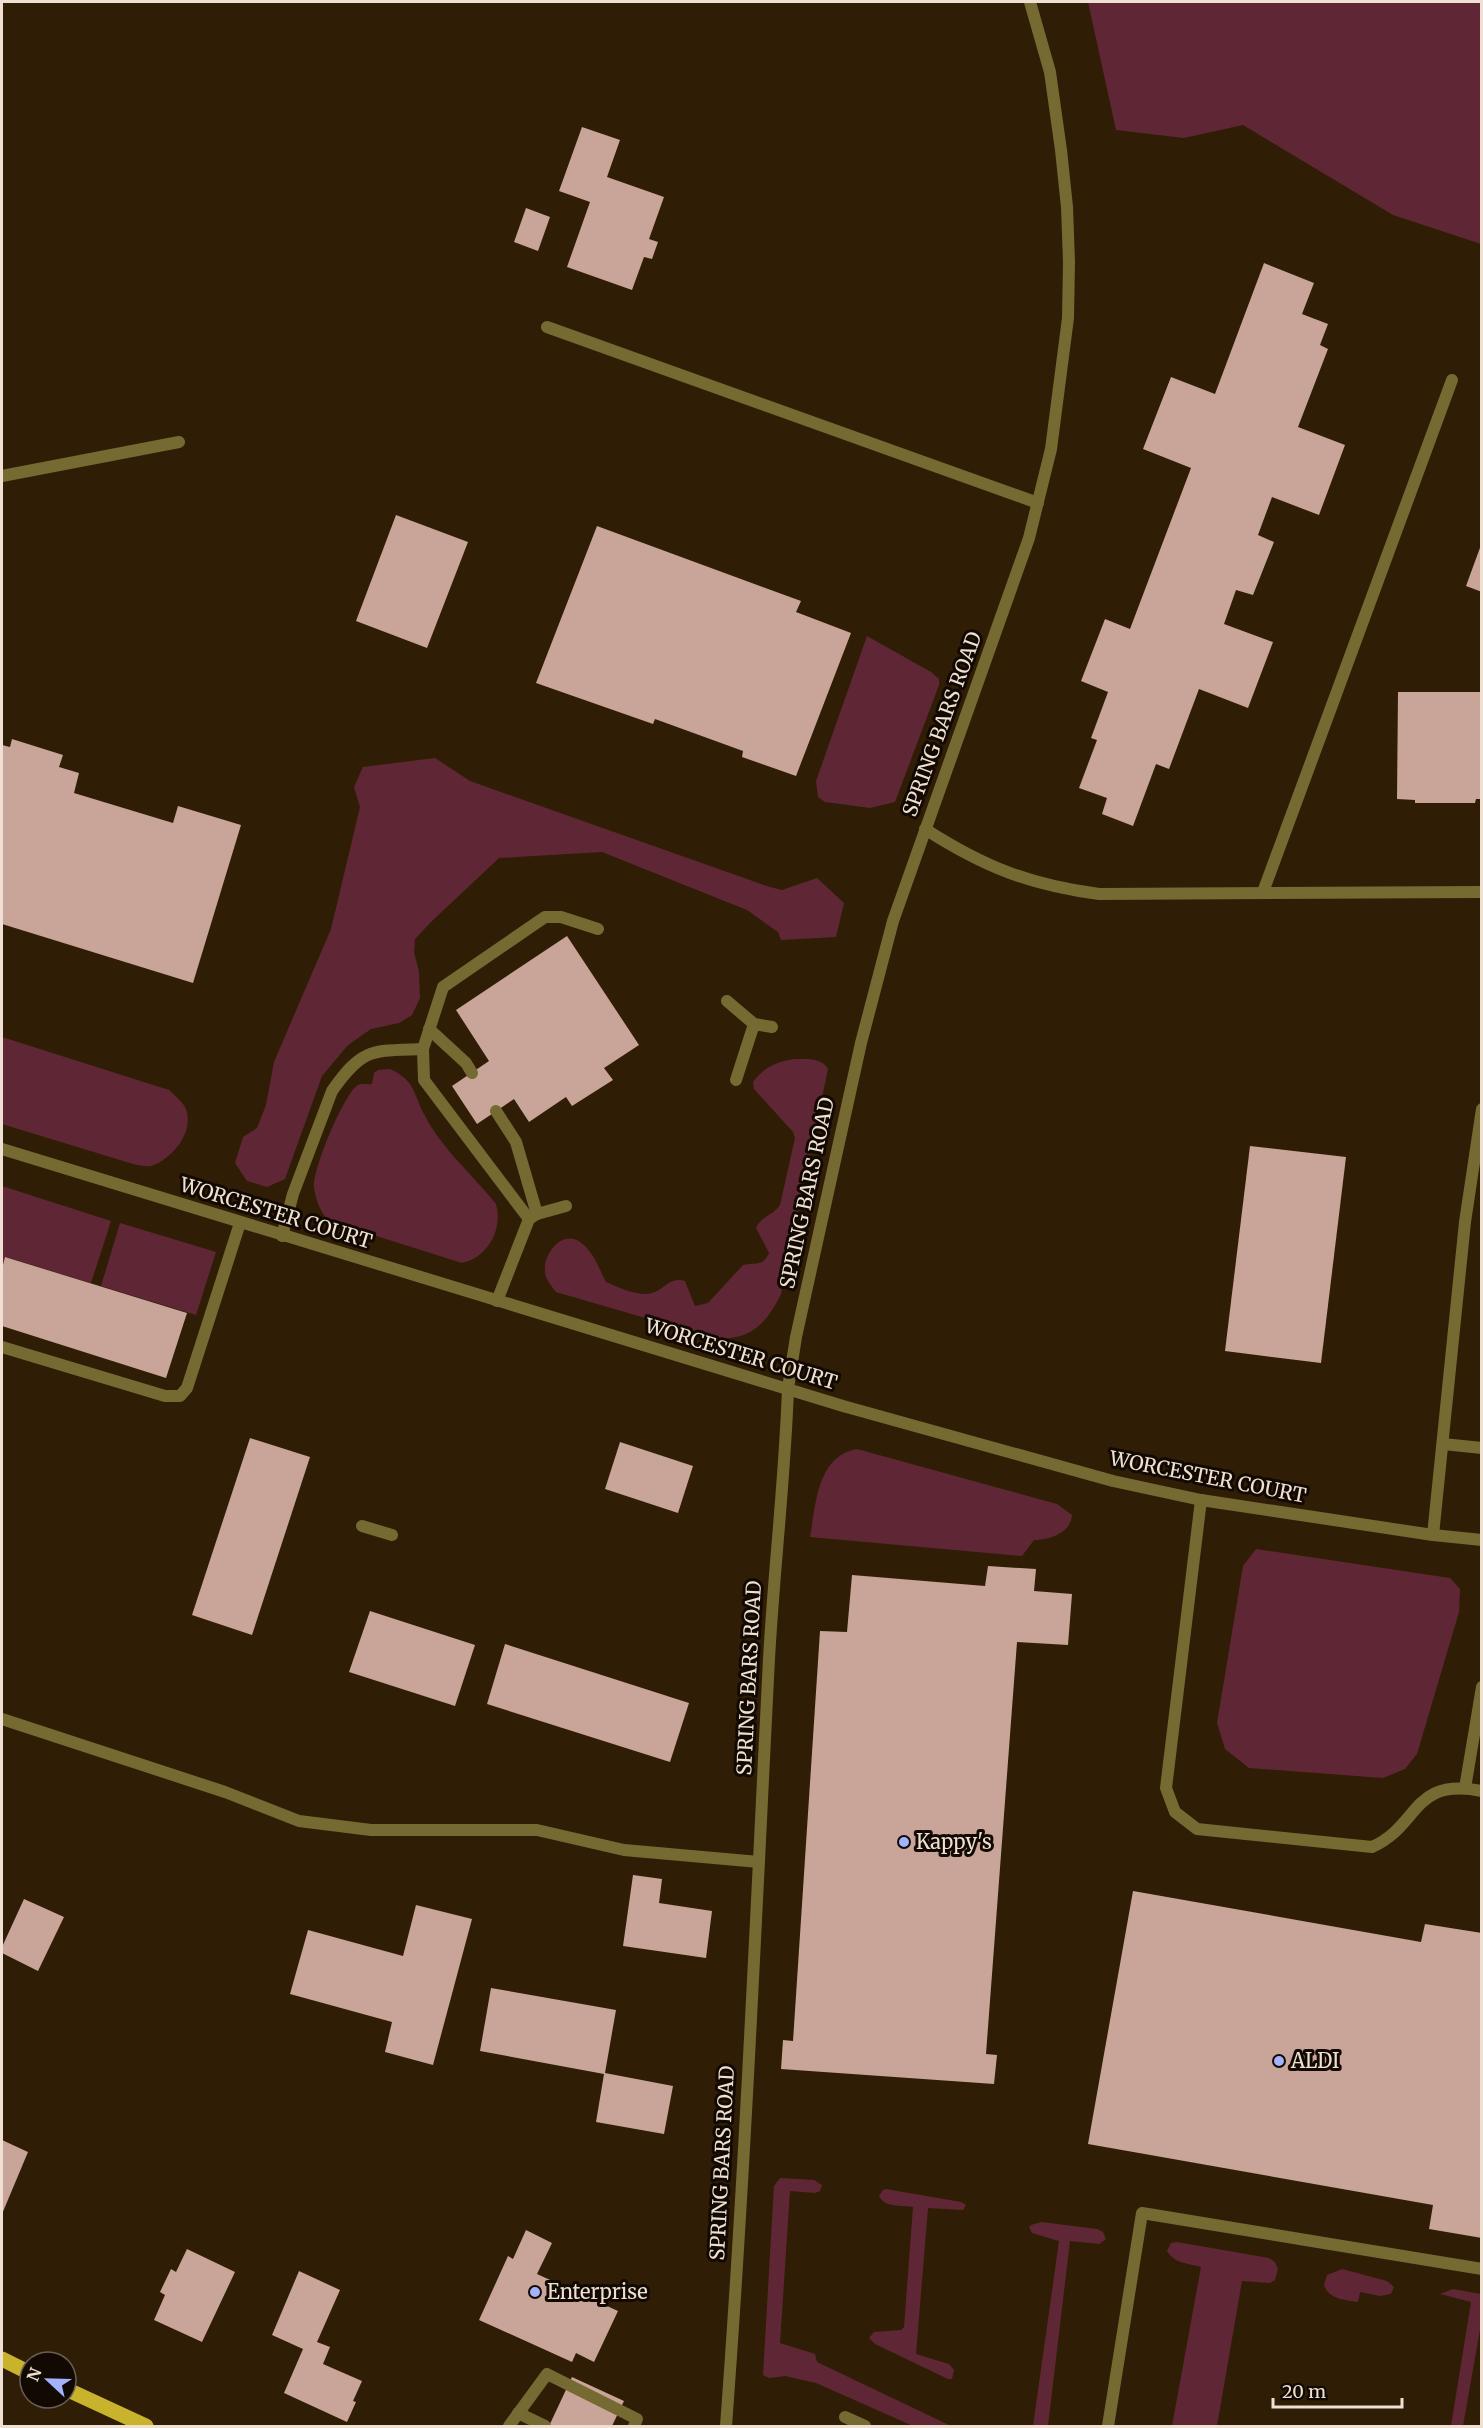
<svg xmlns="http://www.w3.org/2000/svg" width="1483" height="2428" font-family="Merriweather,serif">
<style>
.green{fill:#5f2735}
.building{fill:#c9a499}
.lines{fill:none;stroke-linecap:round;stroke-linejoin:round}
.service{stroke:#746a32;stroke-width:12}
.minor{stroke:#746a32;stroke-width:12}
.tertiary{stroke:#746a32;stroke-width:12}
.primary{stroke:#c9b22c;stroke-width:15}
.poi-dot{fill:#a3b2fd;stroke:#120902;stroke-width:2}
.labels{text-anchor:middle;stroke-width:6;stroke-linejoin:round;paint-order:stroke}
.street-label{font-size:20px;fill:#eee1d3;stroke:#120902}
.poi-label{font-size:20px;fill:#eee1d3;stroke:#120902;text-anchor:start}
</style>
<rect width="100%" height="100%" fill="#301d05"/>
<g class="green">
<path d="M 1088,2 L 1481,2 L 1481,244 L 1393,215 L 1243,125 L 1184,138 L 1116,130 Z"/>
<path d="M 867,636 L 931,672 L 939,679 L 939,685 L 895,802 L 870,808 L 825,802 L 818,797 L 816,781 Z"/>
<path d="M 435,758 L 470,781 L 770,887 L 782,890 L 817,878 L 844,903 L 836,937 L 781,940 L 778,932 L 747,910 L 602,852 L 499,858 L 431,922 L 415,939 L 414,952 L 419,972 L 420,998 L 412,1015 L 399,1023 L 371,1029 L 348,1045 L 322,1076 L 285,1179 L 267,1187 L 247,1181 L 235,1163 L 243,1137 L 257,1128 L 266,1105 L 274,1062 L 331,929 L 360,807 L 354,787 L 363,767 Z"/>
<path d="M 2,1037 L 169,1090 C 175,1096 181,1100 185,1107 C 196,1130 173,1159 151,1166 C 145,1167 139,1165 133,1164 L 2,1124 Z"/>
<path d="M 794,1059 C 805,1059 822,1057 828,1069 L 781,1294 C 766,1325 749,1341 714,1338 L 556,1292 C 551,1285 545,1279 545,1271 C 543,1254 562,1229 580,1242 C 594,1252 598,1267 606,1282 C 618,1287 632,1294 646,1294 C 663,1294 667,1276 685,1281 L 695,1306 L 708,1303 L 743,1265 C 755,1262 763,1267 769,1253 L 756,1228 C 761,1216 774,1215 780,1205 L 795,1138 L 793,1132 L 754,1089 L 753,1082 C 764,1067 776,1062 794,1059 Z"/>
<path d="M 390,1069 C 416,1081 413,1094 425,1116 C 442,1149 473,1175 496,1204 C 503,1228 489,1257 462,1263 L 329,1221 C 321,1214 315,1198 314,1187 C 312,1171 344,1093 358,1085 C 363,1083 367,1085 372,1084 L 374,1073 L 378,1070 Z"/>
<path d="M 2,1186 L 111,1221 L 91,1283 L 6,1257 L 2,1269 Z"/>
<path d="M 120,1223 L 216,1252 L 196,1315 L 101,1286 Z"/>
<path d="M 857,1449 L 1057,1504 L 1072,1515 C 1071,1533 1049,1540 1034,1540 L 1022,1556 L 810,1537 C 816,1504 817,1456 857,1449 Z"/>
<path d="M 1256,1549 L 1450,1578 L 1460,1589 L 1459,1612 L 1417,1754 L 1405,1769 L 1383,1778 L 1249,1768 L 1225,1749 L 1217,1723 L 1243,1566 Z"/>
<path d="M 780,2178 L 814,2180 L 822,2185 L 820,2191 L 815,2193 L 790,2191 L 780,2343 L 815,2354 L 817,2362 L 951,2426 L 913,2426 L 816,2383 L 785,2376 L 769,2378 L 763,2375 L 774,2186 Z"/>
<path d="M 886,2189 L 961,2202 L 966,2205 L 963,2210 L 928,2208 L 916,2354 L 949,2364 L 954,2370 L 952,2379 L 948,2379 L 875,2344 L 869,2338 L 874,2332 L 901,2330 L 904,2327 L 913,2207 C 901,2205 885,2208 879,2196 L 883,2190 Z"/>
<path d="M 1041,2222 L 1097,2229 L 1103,2232 L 1106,2239 L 1099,2244 L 1070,2241 L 1048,2426 L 1033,2426 L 1059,2241 L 1032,2233 L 1029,2227 L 1031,2225 Z"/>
<path d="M 1177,2242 L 1269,2258 L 1275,2262 L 1278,2269 L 1275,2280 L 1270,2283 L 1242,2281 L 1217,2426 L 1172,2426 L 1201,2267 C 1188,2263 1175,2264 1167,2251 L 1171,2243 Z"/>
<path d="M 1342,2269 L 1387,2281 L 1394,2287 L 1391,2294 L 1380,2296 L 1360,2292 L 1358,2302 C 1345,2300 1328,2299 1324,2285 L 1327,2275 Z"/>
<path d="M 1453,2289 L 1481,2294 L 1481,2324 L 1463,2426 L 1451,2426 L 1471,2302 L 1440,2294 Z"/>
</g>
<g class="building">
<path d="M 582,127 L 620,140 L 607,177 L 664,197 L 649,239 L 658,242 L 652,259 L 644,257 L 632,290 L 567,267 L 590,202 L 559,191 Z"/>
<path d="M 526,208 L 550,217 L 538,251 L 514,242 Z"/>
<path d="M 1264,263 L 1314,283 L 1302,314 L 1328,324 L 1320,345 L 1328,349 L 1298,427 L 1345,445 L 1319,515 L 1272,497 L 1258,535 L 1274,542 L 1253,595 L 1236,590 L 1224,624 L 1273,642 L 1248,708 L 1199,689 L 1169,769 L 1156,764 L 1133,826 L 1102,814 L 1107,798 L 1079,788 L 1097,740 L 1091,738 L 1108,692 L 1081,681 L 1105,619 L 1130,629 L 1191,468 L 1143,449 L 1171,377 L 1215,394 Z"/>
<path d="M 396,515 L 468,542 L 427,648 L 356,621 Z"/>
<path d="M 597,526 L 801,601 L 796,612 L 851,633 L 796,776 L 742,757 L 743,751 L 655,719 L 653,724 L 536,683 Z"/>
<path d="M 1481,545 L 1482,546 L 1482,592 L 1466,586 Z"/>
<path d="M 1398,692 L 1482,692 L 1482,799 L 1476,799 L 1475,803 L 1415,803 L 1415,800 L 1397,799 Z"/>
<path d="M 12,739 L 63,755 L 59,767 L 79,773 L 74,793 L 173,823 L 178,806 L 241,825 L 193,983 L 2,924 L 2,745 L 10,747 Z"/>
<path d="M 567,936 L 639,1045 L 604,1068 L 613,1080 L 572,1106 L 566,1097 L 529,1122 L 514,1099 L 477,1124 L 452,1086 L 489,1061 L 456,1010 Z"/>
<path d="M 1250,1146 L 1346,1157 L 1321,1363 L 1225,1351 Z"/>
<path d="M 5,1257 L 187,1313 L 166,1378 L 2,1326 L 2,1269 Z"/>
<path d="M 250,1438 L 310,1457 L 252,1635 L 192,1615 Z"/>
<path d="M 620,1442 L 693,1466 L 678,1513 L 605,1489 Z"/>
<path d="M 988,1566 L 1036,1569 L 1034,1591 L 1072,1594 L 1068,1645 L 1017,1642 L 986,2054 L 997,2055 L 994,2084 L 781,2069 L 783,2040 L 793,2041 L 820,1631 L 847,1632 L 852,1575 L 985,1586 Z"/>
<path d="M 370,1611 L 475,1645 L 455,1706 L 349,1672 Z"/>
<path d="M 505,1644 L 689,1703 L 670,1762 L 487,1704 Z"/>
<path d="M 633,1875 L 662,1879 L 659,1903 L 712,1911 L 706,1958 L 623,1946 Z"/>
<path d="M 1133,1891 L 1421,1942 L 1425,1924 L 1482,1933 L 1482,2238 L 1429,2229 L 1433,2205 L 1088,2144 Z"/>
<path d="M 24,1899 L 64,1917 L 38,1971 L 2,1953 L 2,1947 Z"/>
<path d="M 416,1905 L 472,1919 L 433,2065 L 385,2052 L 392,2022 L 290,1994 L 308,1930 L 403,1956 Z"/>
<path d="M 491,1988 L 616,2010 L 605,2073 L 673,2086 L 664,2134 L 596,2122 L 604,2074 L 480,2051 Z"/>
<path d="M 2,2140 L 28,2152 L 2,2214 Z"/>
<path d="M 526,2230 L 552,2243 L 537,2274 L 618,2311 L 594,2362 L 576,2353 L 572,2362 L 479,2320 L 508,2256 L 513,2259 Z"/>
<path d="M 187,2249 L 235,2272 L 202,2342 L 154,2320 L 165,2295 L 160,2292 L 171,2269 L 176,2272 Z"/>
<path d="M 299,2271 L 340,2290 L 317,2342 L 330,2347 L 323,2364 L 362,2381 L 353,2401 L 356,2402 L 347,2422 L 284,2393 L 303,2349 L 272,2335 Z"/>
<path d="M 572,2377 L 624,2401 L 612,2426 L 549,2426 Z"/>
</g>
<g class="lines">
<g class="service">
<path d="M 547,327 L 1038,503"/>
<path d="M 2,476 L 179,442"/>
<path d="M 925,829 C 984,867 1030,885 1099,894 L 1482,892"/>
<path d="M 1263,892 L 1452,380"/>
<path d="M 727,1001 L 754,1024"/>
<path d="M 429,1029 L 466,1063 L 472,1073"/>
<path d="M 736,1080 L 754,1024 L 772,1027"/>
<path d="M 496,1111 L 516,1142 L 537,1214"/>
<path d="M 529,1219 L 424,1080 L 423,1049 L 443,987 L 545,917 L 561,917 L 598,929"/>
<path d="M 282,1236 L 293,1194 L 332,1091 C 363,1047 372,1051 423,1049"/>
<path d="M 497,1301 L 529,1219 L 537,1214 L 566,1206"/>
<path d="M 2,1347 L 165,1396 L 180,1396 L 187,1388 L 240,1223"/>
<path d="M 1443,1444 L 1482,1448"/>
<path d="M 1201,1500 L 1166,1788 L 1175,1812 L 1197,1829 L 1372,1847 C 1421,1825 1411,1777 1482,1791"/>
<path d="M 362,1526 L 392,1535"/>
<path d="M 1433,1535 L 1465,1222 L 1482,1109"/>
<path d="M 2,1719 L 225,1792 L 299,1821 L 371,1830 L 537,1830 L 624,1850 L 759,1862"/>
<path d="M 1465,1788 L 1482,1687"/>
<path d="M 518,2413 L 545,2426"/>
<path d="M 845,2417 L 865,2426"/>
<path d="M 509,2426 L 547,2374 L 637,2419 L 634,2426"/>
<path d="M 1108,2426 L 1142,2213 L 1482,2269"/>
</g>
<path class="minor" d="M 726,2426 C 745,2171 756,1915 769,1659 C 774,1568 785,1478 788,1388"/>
<g class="tertiary">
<path d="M 2,1149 L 843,1406 L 1113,1481 L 1201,1500 L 1433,1535 L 1482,1540"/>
<path d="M 788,1388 L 796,1337 L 861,1043 L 893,921 L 1029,538 L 1051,449 L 1068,318 L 1069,262 L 1067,207 L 1061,150 L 1050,72 L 1030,2"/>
</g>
<g class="primary">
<path d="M 2,2359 L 30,2373"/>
<path d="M 66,2389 L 146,2426"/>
</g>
</g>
<g class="poi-dot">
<circle cx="904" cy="1842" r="6"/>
<circle cx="1279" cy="2061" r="6"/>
<circle cx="535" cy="2292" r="6"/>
</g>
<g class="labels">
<g class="street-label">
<text transform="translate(942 724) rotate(-70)" y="7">SPRING BARS ROAD</text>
<text transform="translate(807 1193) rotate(-78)" y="7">SPRING BARS ROAD</text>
<text transform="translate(276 1213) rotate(17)" y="7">WORCESTER COURT</text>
<text transform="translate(741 1354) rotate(17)" y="7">WORCESTER COURT</text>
<text transform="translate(1208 1477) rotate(11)" y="7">WORCESTER COURT</text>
<text transform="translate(749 1678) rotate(-87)" y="7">SPRING BARS ROAD</text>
<text transform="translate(722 2163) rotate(-87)" y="7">SPRING BARS ROAD</text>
</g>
<g class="poi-label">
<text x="916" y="1849">Kappy's</text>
<text x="1291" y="2068">ALDI</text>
<text x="547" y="2299">Enterprise</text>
</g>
</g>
<rect width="1483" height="2428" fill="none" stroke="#eee1d3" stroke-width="6"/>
<g transform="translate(48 2380) rotate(292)"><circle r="28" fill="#120902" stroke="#6a5f56" stroke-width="1.5"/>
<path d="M0-4.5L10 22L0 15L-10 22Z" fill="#a3b2fd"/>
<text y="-9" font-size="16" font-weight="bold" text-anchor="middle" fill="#eee1d3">N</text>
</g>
<path d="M1273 2398v9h129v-9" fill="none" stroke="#eee1d3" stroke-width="3"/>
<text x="1282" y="2398" font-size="18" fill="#eee1d3" stroke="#120902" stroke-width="4.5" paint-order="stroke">20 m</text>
</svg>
